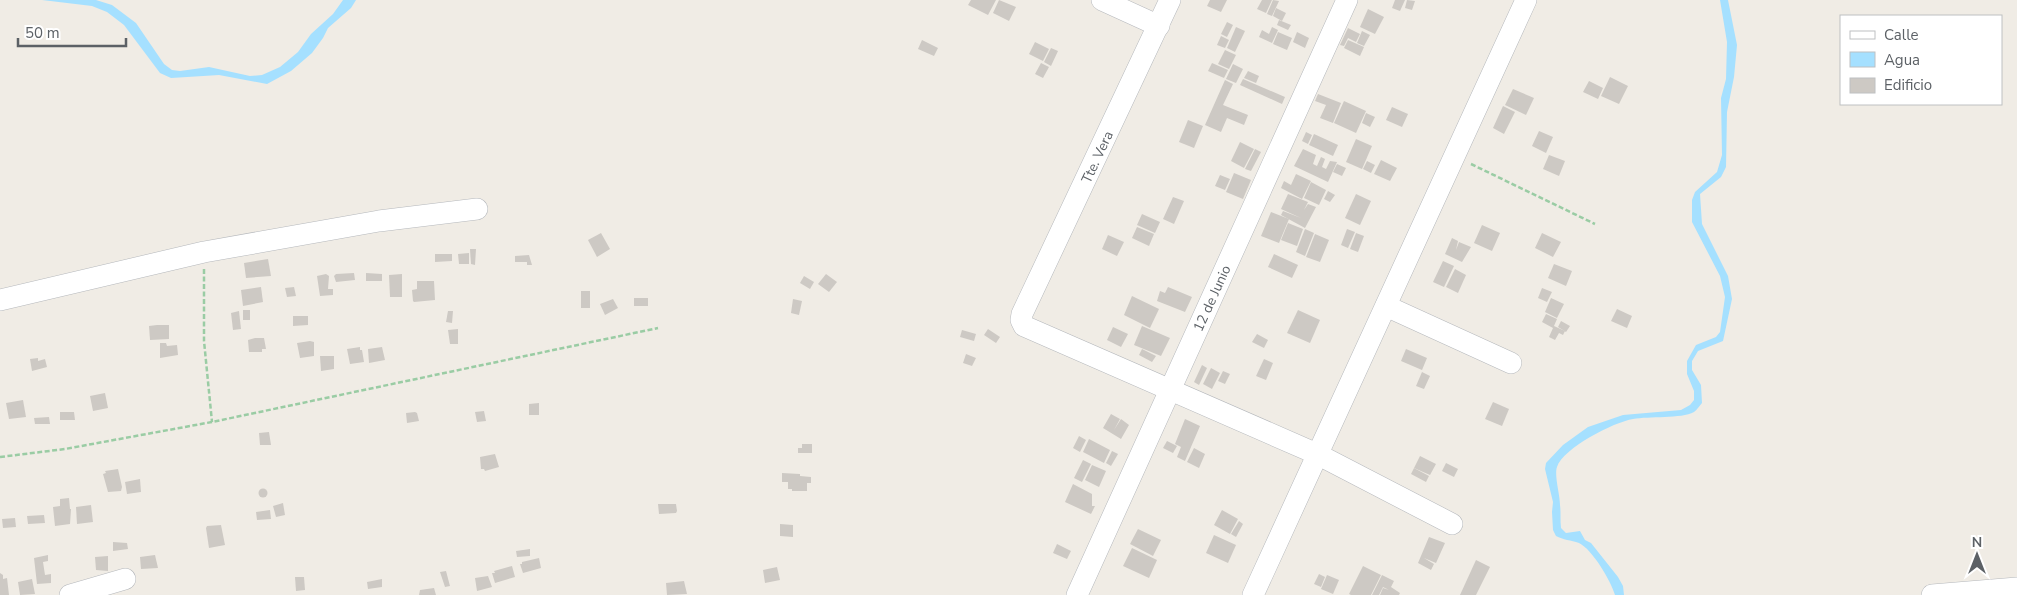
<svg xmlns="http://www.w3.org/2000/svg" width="2017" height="595" font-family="'Nunito Sans',sans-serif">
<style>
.water{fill:#a5e0ff}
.building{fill:#cdc9c4}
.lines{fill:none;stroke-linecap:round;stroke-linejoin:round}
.minor-casing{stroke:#b5b8bc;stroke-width:22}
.path{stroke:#9acca4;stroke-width:2.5;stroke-dasharray:5 2.5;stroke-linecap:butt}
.minor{stroke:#fff;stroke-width:21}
.labels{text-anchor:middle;stroke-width:4.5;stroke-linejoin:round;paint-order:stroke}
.street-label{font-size:14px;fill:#5c6166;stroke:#fff}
</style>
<rect width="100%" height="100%" fill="#f0ece5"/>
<g class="water">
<path d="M 42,0 L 96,0 L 112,5 L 136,23 L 164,64 L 172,70 L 180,71 L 209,67 L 250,76 L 262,75 L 280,67 L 298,52 L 311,34 L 333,14 L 343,0 L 356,0 L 351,8 L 328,28 L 323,38 L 312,53 L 291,71 L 267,84 L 219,75 L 171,78 L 160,73 L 124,25 L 107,12 L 92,6 Z"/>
<path d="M 1720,0 L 1728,0 L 1737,45 L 1734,77 L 1727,112 L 1726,167 L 1721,177 L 1700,194 L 1702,224 L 1728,276 L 1732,299 L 1723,341 L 1698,351 L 1692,361 L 1692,370 L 1701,385 L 1702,403 C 1700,405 1697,410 1694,412 C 1681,419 1649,416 1633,419 C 1614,422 1563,448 1557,467 C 1554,475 1560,495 1560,505 C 1561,512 1560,520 1561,528 L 1566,533 L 1580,531 L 1585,540 L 1591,543 L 1618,577 L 1623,586 L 1624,595 L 1615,595 C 1611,581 1592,549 1579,543 C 1571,540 1563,540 1556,536 L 1553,530 L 1552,512 L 1553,502 L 1545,469 L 1546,463 L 1563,445 L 1588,427 L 1623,415 L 1681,410 L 1690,405 L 1694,400 L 1694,391 L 1687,374 L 1687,361 L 1696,345 L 1716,337 L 1720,332 L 1725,297 L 1720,276 L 1692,222 L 1692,200 L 1695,192 L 1717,172 L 1722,155 L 1721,98 L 1726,79 L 1727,42 Z"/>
</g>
<g class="building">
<path d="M 971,0 L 996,0 L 988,15 L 968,5 Z"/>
<path d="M 999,0 L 1016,7 L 1009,21 L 993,13 Z"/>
<path d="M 1210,0 L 1227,0 L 1221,12 L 1207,6 Z"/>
<path d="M 1262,0 L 1272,0 L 1266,13 L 1257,9 Z"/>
<path d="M 1273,0 L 1279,1 L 1272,16 L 1267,14 Z"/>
<path d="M 1395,0 L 1405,0 L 1400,11 L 1392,8 Z"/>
<path d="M 1407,0 L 1415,1 L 1412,10 L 1405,8 Z"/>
<path d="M 1276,8 L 1286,13 L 1282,21 L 1273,16 Z"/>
<path d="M 1368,9 L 1384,17 L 1375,34 L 1360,27 Z"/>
<path d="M 1279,20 L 1291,25 L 1288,30 L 1277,25 Z"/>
<path d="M 1227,22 L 1233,25 L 1227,37 L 1221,34 Z"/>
<path d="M 1236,27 L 1245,31 L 1235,52 L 1227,48 Z"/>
<path d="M 1272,27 L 1278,30 L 1272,43 L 1259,37 L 1262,30 L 1269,34 Z"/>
<path d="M 1348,28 L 1360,34 L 1356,42 L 1348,38 L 1344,46 L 1340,45 Z"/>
<path d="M 1362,31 L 1370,35 L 1364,46 L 1357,43 Z"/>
<path d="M 1278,32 L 1292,38 L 1287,50 L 1273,44 Z"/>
<path d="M 1297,32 L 1309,38 L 1305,48 L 1293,42 Z"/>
<path d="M 1221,36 L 1229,40 L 1225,48 L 1217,45 Z"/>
<path d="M 922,40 L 938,48 L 934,56 L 918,49 Z"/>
<path d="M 1348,40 L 1364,47 L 1360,56 L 1344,48 Z"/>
<path d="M 1035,42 L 1049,49 L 1043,61 L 1029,54 Z"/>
<path d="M 1051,48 L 1058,51 L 1051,66 L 1044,62 Z"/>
<path d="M 1225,50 L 1236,55 L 1229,69 L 1218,64 Z"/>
<path d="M 1041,63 L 1049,67 L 1043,78 L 1035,74 Z"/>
<path d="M 1212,63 L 1228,70 L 1224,78 L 1208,71 Z"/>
<path d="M 1233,64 L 1243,69 L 1236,83 L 1226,79 Z"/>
<path d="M 1248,71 L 1259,76 L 1256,83 L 1244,78 Z"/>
<path d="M 1610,77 L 1628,86 L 1619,104 L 1601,96 Z"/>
<path d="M 1243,79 L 1285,97 L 1282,104 L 1240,85 Z"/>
<path d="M 1225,80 L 1233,84 L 1223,105 L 1248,115 L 1244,125 L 1227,118 L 1221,132 L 1205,125 Z"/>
<path d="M 1589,81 L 1603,88 L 1598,99 L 1583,92 Z"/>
<path d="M 1513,89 L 1534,98 L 1526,115 L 1505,105 Z"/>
<path d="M 1318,94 L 1341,103 L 1333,123 L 1320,118 L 1326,105 L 1315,101 Z"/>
<path d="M 1344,101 L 1366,111 L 1356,133 L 1334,123 Z"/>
<path d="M 1503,106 L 1515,112 L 1504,134 L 1493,128 Z"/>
<path d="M 1392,107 L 1408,114 L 1402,127 L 1386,120 Z"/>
<path d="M 1366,113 L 1375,117 L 1370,127 L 1362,123 Z"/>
<path d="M 1188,120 L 1203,126 L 1194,148 L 1179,142 Z"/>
<path d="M 1539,131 L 1553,137 L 1546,153 L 1532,146 Z"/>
<path d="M 1306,132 L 1312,135 L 1308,144 L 1302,141 Z"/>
<path d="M 1314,134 L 1338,145 L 1333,156 L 1309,145 Z"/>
<path d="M 1356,139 L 1372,146 L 1362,169 L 1346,162 Z"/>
<path d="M 1240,142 L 1254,149 L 1244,168 L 1231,161 Z"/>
<path d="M 1255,149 L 1261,152 L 1251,171 L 1245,169 Z"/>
<path d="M 1303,149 L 1316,155 L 1313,164 L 1317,166 L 1321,157 L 1325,159 L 1322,167 L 1326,169 L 1330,161 L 1337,162 L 1328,182 L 1294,166 Z"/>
<path d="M 1549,155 L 1565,161 L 1559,176 L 1543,169 Z"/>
<path d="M 1381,160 L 1397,168 L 1390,181 L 1374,174 Z"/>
<path d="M 1367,161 L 1375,165 L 1371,173 L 1363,169 Z"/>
<path d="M 1337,164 L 1346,168 L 1342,176 L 1333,172 Z"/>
<path d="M 1234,173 L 1251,180 L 1243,199 L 1226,192 Z"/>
<path d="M 1296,174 L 1311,181 L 1302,199 L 1281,188 L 1284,181 L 1291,185 Z"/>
<path d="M 1220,175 L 1230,179 L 1225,190 L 1215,186 Z"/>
<path d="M 1311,182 L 1326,190 L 1319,205 L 1304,198 Z"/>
<path d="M 1328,191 L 1335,195 L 1330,202 L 1324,199 Z"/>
<path d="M 1288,194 L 1308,202 L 1304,210 L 1308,204 L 1316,207 L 1305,228 L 1281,215 L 1283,211 L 1301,218 L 1281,209 Z"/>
<path d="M 1356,194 L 1371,201 L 1360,225 L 1345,218 Z"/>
<path d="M 1173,197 L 1184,201 L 1174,224 L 1163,219 Z"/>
<path d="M 1271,212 L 1289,219 L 1279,243 L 1261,236 Z"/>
<path d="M 1142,214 L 1160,222 L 1155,233 L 1137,225 Z"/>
<path d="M 1288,223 L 1303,229 L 1297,246 L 1281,240 Z"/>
<path d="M 1482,225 L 1500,233 L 1492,251 L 1474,243 Z"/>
<path d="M 1137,227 L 1154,234 L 1149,246 L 1132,238 Z"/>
<path d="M 1305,229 L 1314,233 L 1305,256 L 1296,252 Z"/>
<path d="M 1347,229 L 1355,232 L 1348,248 L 1341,245 Z"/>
<path d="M 601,233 L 610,249 L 597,257 L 588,240 Z"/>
<path d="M 1356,233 L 1364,236 L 1358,252 L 1350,249 Z"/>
<path d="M 1542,233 L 1561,242 L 1553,257 L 1535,248 Z"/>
<path d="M 1315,234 L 1329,240 L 1320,262 L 1306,257 Z"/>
<path d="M 1108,235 L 1124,242 L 1117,256 L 1102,249 Z"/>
<path d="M 1452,238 L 1458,241 L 1456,250 L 1459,242 L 1471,247 L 1462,262 L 1445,254 Z"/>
<path d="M 470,249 L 476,249 L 475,265 L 471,264 Z"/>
<path d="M 469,253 L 469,264 L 459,264 L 458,254 Z"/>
<path d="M 435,254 L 452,254 L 452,261 L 435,262 Z"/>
<path d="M 1274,254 L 1298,265 L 1292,278 L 1268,267 Z"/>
<path d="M 529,255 L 532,265 L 527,265 L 527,262 L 515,262 L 515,256 Z"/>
<path d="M 268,259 L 271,276 L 246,278 L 244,263 Z"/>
<path d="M 1443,261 L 1454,266 L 1444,287 L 1433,282 Z"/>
<path d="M 1554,264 L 1572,271 L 1566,286 L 1548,278 Z"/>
<path d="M 1455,269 L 1466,275 L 1458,293 L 1446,287 Z"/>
<path d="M 354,273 L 355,280 L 336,282 L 334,276 L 336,274 Z"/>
<path d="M 366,273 L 382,274 L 382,281 L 366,281 Z"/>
<path d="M 326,274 L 329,276 L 328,289 L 333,289 L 333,295 L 320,296 L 317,276 Z"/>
<path d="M 402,274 L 402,297 L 390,297 L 389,275 Z"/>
<path d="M 826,274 L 837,282 L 829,292 L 818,284 Z"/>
<path d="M 804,276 L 814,282 L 810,289 L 800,283 Z"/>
<path d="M 417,281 L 434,281 L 435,300 L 414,302 L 413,301 L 412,290 L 417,289 Z"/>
<path d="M 261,287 L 263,302 L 243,306 L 241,290 Z"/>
<path d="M 294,287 L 296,296 L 287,297 L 285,288 Z"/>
<path d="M 1168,287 L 1192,297 L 1185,312 L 1157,301 L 1160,291 L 1165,293 Z"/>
<path d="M 1542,288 L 1552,292 L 1547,302 L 1538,298 Z"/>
<rect x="581" y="291" width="9" height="17"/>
<path d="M 1132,296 L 1159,309 L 1150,328 L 1124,315 Z"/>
<rect x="634" y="298" width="14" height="8"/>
<path d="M 1551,298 L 1564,304 L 1557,318 L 1545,312 Z"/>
<path d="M 613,299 L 618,308 L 605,315 L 600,304 Z"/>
<path d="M 793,299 L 802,301 L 799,315 L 791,313 Z"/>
<path d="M 1617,309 L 1632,316 L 1627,328 L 1611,321 Z"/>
<rect x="243" y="310" width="7" height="10"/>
<path d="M 1298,310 L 1320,320 L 1310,343 L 1287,333 Z"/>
<path d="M 239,311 L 241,329 L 233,330 L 231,313 Z"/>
<path d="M 448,311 L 453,311 L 452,323 L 446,322 Z"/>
<path d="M 1546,314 L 1557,319 L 1554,326 L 1565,331 L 1563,335 L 1559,333 L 1555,340 L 1549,337 L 1553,328 L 1542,322 Z"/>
<path d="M 293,316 L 308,316 L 308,325 L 293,326 Z"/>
<path d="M 1561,321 L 1570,326 L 1566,332 L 1558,327 Z"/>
<path d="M 157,325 L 169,325 L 169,339 L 150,340 L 149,326 Z"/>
<path d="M 1142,326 L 1170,338 L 1161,356 L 1134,345 Z"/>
<path d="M 1113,327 L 1128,334 L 1121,347 L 1107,340 Z"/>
<path d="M 458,329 L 458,344 L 450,344 L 448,330 Z"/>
<path d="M 988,329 L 1000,337 L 996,343 L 984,335 Z"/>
<path d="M 962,330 L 976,334 L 974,341 L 960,337 Z"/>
<path d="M 1257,334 L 1268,340 L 1264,348 L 1252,342 Z"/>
<path d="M 255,338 L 264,338 L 266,349 L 262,349 L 262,352 L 249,352 L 248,340 Z"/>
<path d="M 310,341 L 314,342 L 314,356 L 300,358 L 297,343 Z"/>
<path d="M 160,343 L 166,343 L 167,346 L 177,345 L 178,355 L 160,358 Z"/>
<path d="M 360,347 L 360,350 L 362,350 L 364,362 L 350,364 L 347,349 Z"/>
<path d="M 382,347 L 385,360 L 369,363 L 368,349 Z"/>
<path d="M 1142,349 L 1156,356 L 1152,362 L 1139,355 Z"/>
<path d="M 1406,349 L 1427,358 L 1422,370 L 1401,361 Z"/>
<path d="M 966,354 L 976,358 L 972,366 L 963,363 Z"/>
<path d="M 320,356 L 334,356 L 334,369 L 321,371 Z"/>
<path d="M 38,358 L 38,361 L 45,359 L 47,367 L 32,371 L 30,359 Z"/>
<path d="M 1264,359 L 1273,363 L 1266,380 L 1256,376 Z"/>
<path d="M 1202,365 L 1207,368 L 1199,385 L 1194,382 Z"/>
<path d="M 1211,368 L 1220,373 L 1212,389 L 1203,384 Z"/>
<path d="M 1223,371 L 1230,374 L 1225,384 L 1218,381 Z"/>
<path d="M 1422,372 L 1430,376 L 1424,389 L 1416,386 Z"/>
<path d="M 105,393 L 108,408 L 93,411 L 90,396 Z"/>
<path d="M 23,400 L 26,417 L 9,419 L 6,403 Z"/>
<path d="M 1493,402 L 1509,409 L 1502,426 L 1485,419 Z"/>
<path d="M 539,403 L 539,415 L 529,415 L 529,404 Z"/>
<path d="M 484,411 L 486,421 L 477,422 L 475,412 Z"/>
<path d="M 60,412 L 74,412 L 75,420 L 60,420 Z"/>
<path d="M 415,412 L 417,413 L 419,421 L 407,423 L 406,413 Z"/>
<path d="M 1111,414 L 1120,419 L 1114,430 L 1121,419 L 1129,425 L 1121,439 L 1103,428 Z"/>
<path d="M 49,417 L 50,424 L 35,424 L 34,418 Z"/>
<path d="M 1185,419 L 1200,426 L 1185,461 L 1177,457 L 1181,447 L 1175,444 Z"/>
<path d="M 269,432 L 271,445 L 260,445 L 259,433 Z"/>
<path d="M 1079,436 L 1086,440 L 1080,452 L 1073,448 Z"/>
<path d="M 1089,439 L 1110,450 L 1104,463 L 1083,452 Z"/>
<path d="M 1167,441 L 1177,446 L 1173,453 L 1163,448 Z"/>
<path d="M 802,444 L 812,444 L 812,453 L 798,453 L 798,448 L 802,448 Z"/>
<path d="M 1194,448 L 1205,454 L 1199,468 L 1187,462 Z"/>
<path d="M 1112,451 L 1118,454 L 1111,466 L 1106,463 Z"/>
<path d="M 495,454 L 499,467 L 485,471 L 484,469 L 481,469 L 480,457 Z"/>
<path d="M 1420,456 L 1436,464 L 1430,475 L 1414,468 Z"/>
<path d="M 1083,460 L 1091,464 L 1082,482 L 1074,478 Z"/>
<path d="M 1446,463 L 1458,469 L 1454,477 L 1442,471 Z"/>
<path d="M 1092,465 L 1106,471 L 1099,487 L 1085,480 Z"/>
<path d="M 1414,468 L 1429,476 L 1426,482 L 1411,474 Z"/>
<path d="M 118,469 L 122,487 L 121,491 L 108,492 L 103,474 L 106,473 L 105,471 Z"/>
<path d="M 782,473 L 800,474 L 800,476 L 811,477 L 811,483 L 807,483 L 807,491 L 792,491 L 792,489 L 788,489 L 788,482 L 782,482 Z"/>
<path d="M 140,479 L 141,492 L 127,494 L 125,482 Z"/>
<path d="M 1073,484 L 1092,494 L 1092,506 L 1095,506 L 1091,514 L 1065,502 Z"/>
<circle cx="263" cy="493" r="4.5"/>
<path d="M 69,498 L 70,509 L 71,509 L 70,524 L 55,526 L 53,507 L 60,506 L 60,499 Z"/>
<path d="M 283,503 L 285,515 L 276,517 L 273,506 Z"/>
<path d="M 658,504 L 676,504 L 677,511 L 676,513 L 659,514 Z"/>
<path d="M 91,505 L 93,522 L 77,524 L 76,507 Z"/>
<path d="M 270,510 L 271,519 L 257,520 L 256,512 Z"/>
<path d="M 1222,510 L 1238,519 L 1230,534 L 1214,525 Z"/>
<path d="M 44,515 L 45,523 L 28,524 L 27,516 Z"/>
<path d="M 15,518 L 16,527 L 3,528 L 2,519 Z"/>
<path d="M 1239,521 L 1243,524 L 1236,537 L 1231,534 Z"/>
<path d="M 780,524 L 793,525 L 793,537 L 780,536 Z"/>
<path d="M 221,525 L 225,545 L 209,548 L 206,528 L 207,526 Z"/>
<path d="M 1138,529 L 1161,540 L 1153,556 L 1130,544 Z"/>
<path d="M 1214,535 L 1236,545 L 1228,563 L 1206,553 Z"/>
<path d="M 1429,537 L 1445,543 L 1436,563 L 1424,558 L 1434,564 L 1431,570 L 1418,563 Z"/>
<path d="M 113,542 L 127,543 L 128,549 L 113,551 Z"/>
<path d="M 1057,544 L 1071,551 L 1067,559 L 1053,553 Z"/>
<path d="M 1132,548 L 1157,560 L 1149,578 L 1123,566 Z"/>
<path d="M 530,549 L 530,556 L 517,557 L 516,551 Z"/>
<path d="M 48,555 L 48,561 L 43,562 L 45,575 L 51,574 L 51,583 L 37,584 L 34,558 Z"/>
<path d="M 155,555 L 158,568 L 141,569 L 140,557 Z"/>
<path d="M 108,556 L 108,571 L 96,570 L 95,557 Z"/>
<path d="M 539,558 L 541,568 L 523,573 L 520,564 L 522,564 L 522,562 Z"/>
<path d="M 1476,560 L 1490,567 L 1476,595 L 1460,595 Z"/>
<path d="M 512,566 L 515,577 L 495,583 L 492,573 L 495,573 L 494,571 Z"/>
<path d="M 1363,566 L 1381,575 L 1371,595 L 1351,595 L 1349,594 Z"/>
<path d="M 777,567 L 780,580 L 765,583 L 763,570 Z"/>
<path d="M 446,571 L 450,586 L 445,587 L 440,572 Z"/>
<path d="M 0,573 L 3,575 L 3,579 L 7,578 L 9,595 L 0,595 Z"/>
<path d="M 1319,574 L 1325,577 L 1321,587 L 1314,584 Z"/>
<path d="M 1327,575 L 1339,580 L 1333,594 L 1321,589 Z"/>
<path d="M 1382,575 L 1394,581 L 1391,587 L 1400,593 L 1399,595 L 1380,595 L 1383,588 L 1389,590 L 1383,587 L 1379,595 L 1372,595 Z"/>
<path d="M 488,576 L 492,587 L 477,591 L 475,578 Z"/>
<path d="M 295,577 L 304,577 L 305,590 L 296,591 Z"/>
<path d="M 32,579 L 35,594 L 20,595 L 18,582 Z"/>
<path d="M 382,579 L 382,587 L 368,589 L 367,582 Z"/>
<path d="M 684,581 L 687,594 L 667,595 L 666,583 Z"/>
<path d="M 434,588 L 436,595 L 419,595 L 420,590 Z"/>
</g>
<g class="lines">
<g class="minor-casing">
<g id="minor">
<path d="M 1102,0 L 1159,26"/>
<path d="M 1170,0 L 1022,314 L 1021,320 L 1024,326 L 1317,454 L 1452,524"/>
<path d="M 0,300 L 204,252 L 379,221 L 477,209"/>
<path d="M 1386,306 L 1511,363"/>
<path d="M 70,595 L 125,579"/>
<path id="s1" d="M 1077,595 L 1347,0"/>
<path d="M 1253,595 L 1526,0"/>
<path d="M 1932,595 L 2017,588"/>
</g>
</g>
<g class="path">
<path d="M 1471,164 L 1595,224"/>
<path d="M 204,269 L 204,341 L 212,422"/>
<path d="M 0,457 L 65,449 L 212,422 L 658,328"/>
</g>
<use href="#minor" class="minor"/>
</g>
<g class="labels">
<g class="street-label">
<text transform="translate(1097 157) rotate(-65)" y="5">Tte. Vera</text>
<text dy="5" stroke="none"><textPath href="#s1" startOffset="326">12 de Junio</textPath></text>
</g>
</g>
<rect x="1840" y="15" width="162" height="90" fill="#ffffff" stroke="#bec0c2"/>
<rect x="1850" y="31" width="25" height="8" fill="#ffffff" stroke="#bec0c2"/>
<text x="1884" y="40" font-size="15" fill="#5c6166">Calle</text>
<rect x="1850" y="52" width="25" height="15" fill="#a5e0ff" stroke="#bec0c2"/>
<text x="1884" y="65" font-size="15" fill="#5c6166">Agua</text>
<rect x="1850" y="78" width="25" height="15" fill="#cdc9c4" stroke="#bec0c2"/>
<text x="1884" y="90" font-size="15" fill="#5c6166">Edificio</text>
<g transform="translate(1977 555)" stroke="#ffffff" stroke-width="4" paint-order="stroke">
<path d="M0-4L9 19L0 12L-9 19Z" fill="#5c6166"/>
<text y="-8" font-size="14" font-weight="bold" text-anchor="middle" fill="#5c6166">N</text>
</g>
<path d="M18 38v8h108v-8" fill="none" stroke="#5c6166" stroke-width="2.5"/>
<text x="25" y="38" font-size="15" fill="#5c6166" stroke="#ffffff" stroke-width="4" paint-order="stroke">50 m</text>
</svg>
